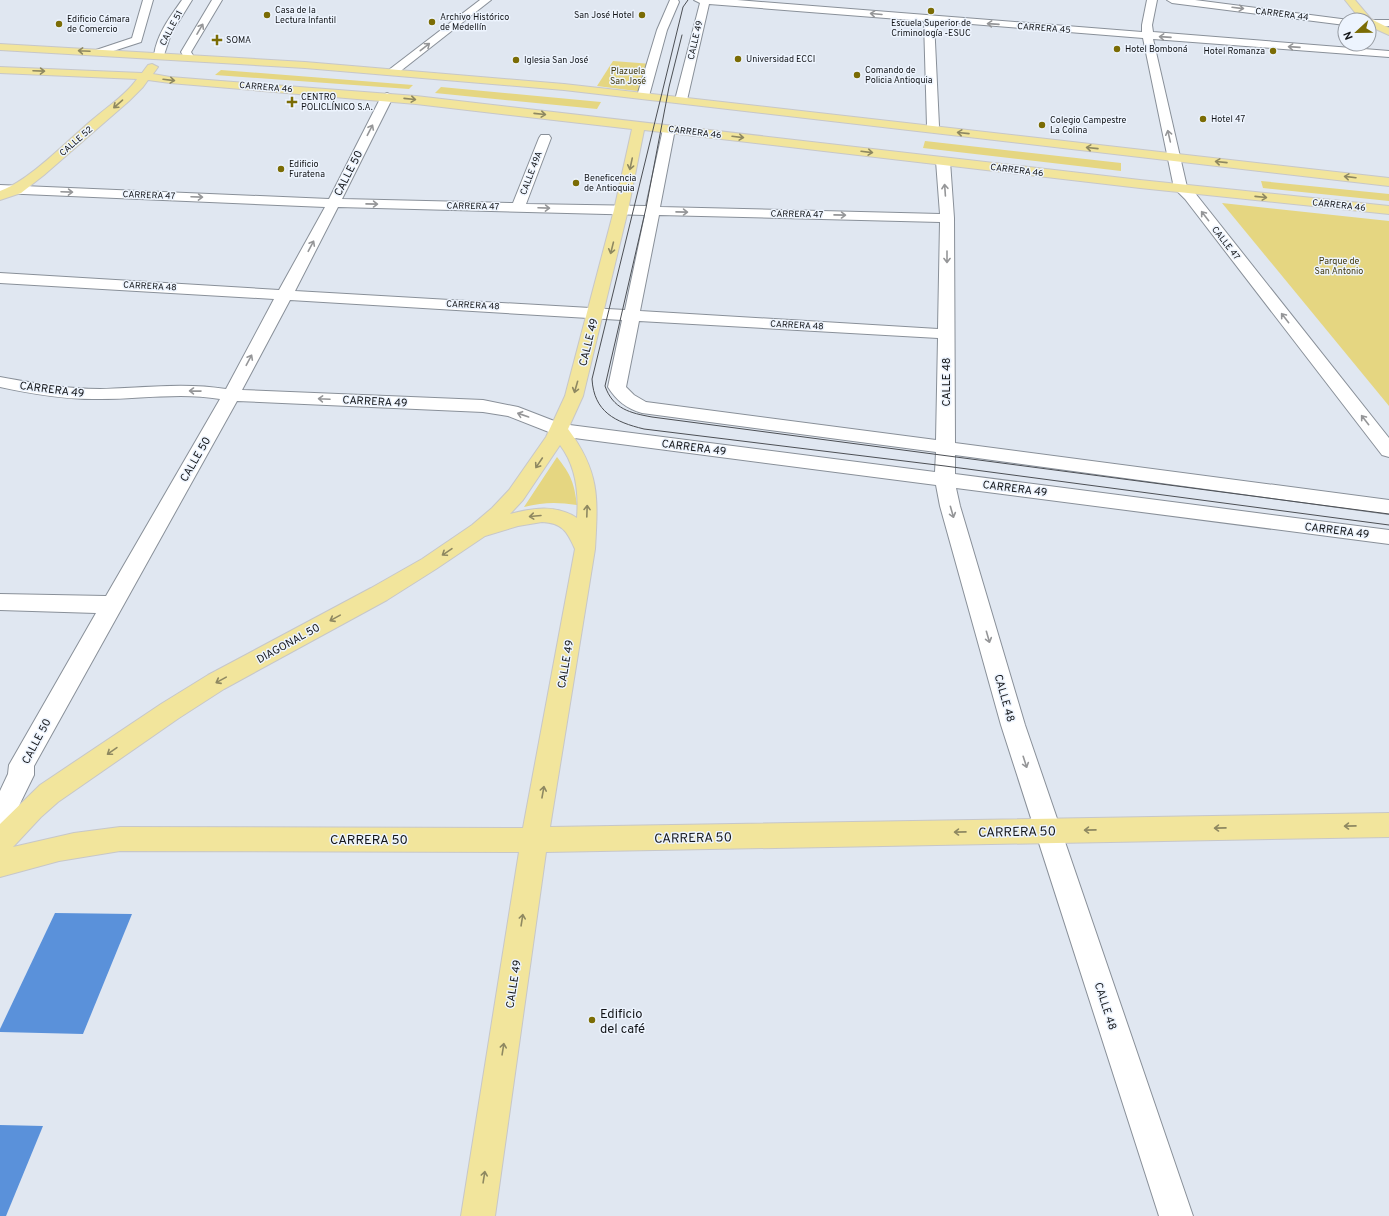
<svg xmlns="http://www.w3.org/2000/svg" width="1389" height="1216" font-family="Overpass,sans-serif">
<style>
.green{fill:#e5d681}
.water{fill:#5a91da}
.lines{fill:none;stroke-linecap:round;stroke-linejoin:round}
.minor-casing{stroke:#899099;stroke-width:2}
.major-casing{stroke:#c7c7c8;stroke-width:2}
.minor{fill:#fff;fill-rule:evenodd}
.major{fill:#f2e59c;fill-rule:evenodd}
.tram{stroke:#4c4f54;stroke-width:1}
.oneway{stroke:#959698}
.oneway2{stroke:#8e8861}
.poi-dot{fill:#7b6c05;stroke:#edf4fe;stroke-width:1.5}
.labels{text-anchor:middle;stroke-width:3;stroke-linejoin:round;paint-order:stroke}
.far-poi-label{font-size:9px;fill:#141619;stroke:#edf4fe;text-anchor:start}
.far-street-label{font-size:9px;fill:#141619;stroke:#edf4fe}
.far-park-label{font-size:9px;fill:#41390d;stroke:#edf4fe}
.street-label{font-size:11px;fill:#141619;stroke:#edf4fe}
.near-street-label{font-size:13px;fill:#141619;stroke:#edf4fe}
.near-poi-label{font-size:13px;fill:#141619;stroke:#edf4fe;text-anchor:start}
</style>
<rect width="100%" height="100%" fill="#e0e7f1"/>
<g class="green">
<path d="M 613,61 L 652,64 L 644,92 L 597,86 Z"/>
<path d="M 221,70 L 413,85 L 409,89 L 215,75 Z"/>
<path d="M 441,87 L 601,102 L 597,109 L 435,93 Z"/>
<path d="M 925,141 L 1121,163 L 1121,171 L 923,148 Z"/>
<path d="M 1261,181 L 1389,194 L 1389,201 L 1263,188 Z"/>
<path d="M 1222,203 L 1389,221 L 1389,406 Z"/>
<path d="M 557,457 C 571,475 574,482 577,505 C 557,502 544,502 524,507 Z"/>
</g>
<g class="water">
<path d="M 55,913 L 132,914 L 83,1034 L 0,1032 L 0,1029 Z"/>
<path d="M 0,1125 L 43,1126 L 6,1216 L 0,1216 Z"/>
</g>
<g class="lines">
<g class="minor-casing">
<g id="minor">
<path d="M 143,0 L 153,0 L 141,42 L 104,54 L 96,54 L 95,52 L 96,50 L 132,38 Z"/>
<path d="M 182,0 L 192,0 L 171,34 L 164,55 L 163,57 L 155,57 L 154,55 C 157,34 170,17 182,0 Z"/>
<path d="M 212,0 L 222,0 L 191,52 L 194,57 L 189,60 L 185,59 L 181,52 Z"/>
<path d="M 480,0 L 491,0 L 398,73 L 390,73 L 388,71 L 390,69 Z"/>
<path d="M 670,0 L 678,0 L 679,2 L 667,30 L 649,96 L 647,98 L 639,98 L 637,96 L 657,30 Z"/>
<path d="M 694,0 L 737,0 L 1142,32 L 1142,25 L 1147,0 L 1157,0 L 1152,25 L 1153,32 L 1389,51 L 1389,57 L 1153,39 L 1187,187 L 1195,193 L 1389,438 L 1389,457 L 1382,455 L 1185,199 L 1174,188 L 1143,38 L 934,21 L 939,126 L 937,129 L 929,129 L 927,126 L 924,21 L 709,4 L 687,100 L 685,103 L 677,103 L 675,100 L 700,3 Z"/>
<path d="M 1167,0 L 1195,0 L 1349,20 L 1345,20 L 1345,25 L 1172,3 Z"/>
<rect x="1369" y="20" width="20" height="6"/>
<path d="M 387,93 L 391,95 L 393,97 L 342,199 L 513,203 L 539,138 L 541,135 L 549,135 L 551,138 L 526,204 L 646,206 L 663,129 L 665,126 L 673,126 L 675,129 L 660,207 L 940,214 L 936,161 L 938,158 L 948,158 L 950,161 L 954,218 L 955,443 L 1389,500 L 1389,514 L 955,455 L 955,474 L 1389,530 L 1389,544 L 956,488 L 960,506 L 1025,725 L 1193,1216 L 1159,1216 L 1001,725 L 940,506 L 936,485 L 559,436 L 508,416 L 483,412 L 237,401 L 34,766 L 34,775 L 9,826 L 0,830 L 0,791 L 8,774 L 9,765 L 96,613 L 0,610 L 0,594 L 106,596 L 220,399 C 181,392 140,399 100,399 C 67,400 33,394 0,387 L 0,377 C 33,383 66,389 100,389 C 142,388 184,382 226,389 L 274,299 L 0,283 L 0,273 L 279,290 L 325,207 L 0,193 L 0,185 L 329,199 L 381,97 L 383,95 ZM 338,207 L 645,215 L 625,310 L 295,291 ZM 659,215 L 940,222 L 938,329 L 640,311 ZM 290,300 L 622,320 L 608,387 C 616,400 627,409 642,413 L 936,452 L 935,472 L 562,424 L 518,407 L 483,400 L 242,390 ZM 639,321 L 938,338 L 936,440 L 646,402 L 634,395 L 626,387 Z"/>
</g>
</g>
<g class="major-casing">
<g id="major">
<path d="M 1345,0 L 1355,0 L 1371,19 L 1389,28 L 1389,35 L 1369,26 L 1369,20 L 1361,20 Z"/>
<path d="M 0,44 L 305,62 L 564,84 L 1389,178 L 1389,186 L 564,90 L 305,68 L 0,50 Z"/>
<path d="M 152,64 L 158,67 L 153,74 L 170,77 L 416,96 L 1140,180 L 1389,206 L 1389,214 L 1140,188 L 644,130 L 628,210 L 583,396 L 568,429 C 600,472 598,498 595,549 L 550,827 L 1389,813 L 1389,837 L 546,852 L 495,1216 L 461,1216 L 519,852 L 120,851 L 59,861 L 0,877 L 0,824 L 40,785 L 161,704 L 208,675 L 371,588 L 422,559 L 472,525 L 492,508 L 509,490 L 546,437 L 565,396 L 614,210 L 632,129 L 416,104 L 170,83 L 148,80 L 143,87 L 129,101 L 44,175 L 21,193 L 0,200 L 0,191 C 29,181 67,141 92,120 C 107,107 126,95 137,79 L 0,73 L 0,67 L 142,73 L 148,65 ZM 560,445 C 576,466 579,492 577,518 C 556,504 532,508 510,514 L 523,500 ZM 542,522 C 562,523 567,531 575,549 L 523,828 L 120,827 L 74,833 L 13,847 L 41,817 L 58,802 L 179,718 L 224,689 L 387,600 L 436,569 L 485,536 L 518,526 Z"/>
</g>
</g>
<use href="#minor" class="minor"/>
<use href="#major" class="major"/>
<g class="tram">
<path d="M 688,0 L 683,7 L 592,379 C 594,412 615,422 644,429 L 945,466 L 1389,525"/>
<path d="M 682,35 L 669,87 L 646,208 L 605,386 C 613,409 630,413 652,417 L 1389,514"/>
</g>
</g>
<defs><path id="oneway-shaft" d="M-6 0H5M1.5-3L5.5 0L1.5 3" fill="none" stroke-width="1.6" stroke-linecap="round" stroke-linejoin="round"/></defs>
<g class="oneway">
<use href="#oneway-shaft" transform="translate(1238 8) rotate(7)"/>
<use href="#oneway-shaft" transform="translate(876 14) rotate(-175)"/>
<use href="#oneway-shaft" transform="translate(993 24) rotate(-176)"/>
<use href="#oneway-shaft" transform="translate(200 29) rotate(-60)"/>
<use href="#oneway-shaft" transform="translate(1165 37) rotate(-176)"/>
<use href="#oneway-shaft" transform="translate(425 47) rotate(-38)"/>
<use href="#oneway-shaft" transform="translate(1294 47) rotate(-176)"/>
<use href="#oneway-shaft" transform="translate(370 130) rotate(-63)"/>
<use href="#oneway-shaft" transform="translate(1169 136) rotate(-103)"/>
<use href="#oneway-shaft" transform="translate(945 190) rotate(-94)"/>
<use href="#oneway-shaft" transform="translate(67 192) rotate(2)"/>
<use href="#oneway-shaft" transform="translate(197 197) rotate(2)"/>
<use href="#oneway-shaft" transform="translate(372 204) rotate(1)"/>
<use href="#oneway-shaft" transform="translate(544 208) rotate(2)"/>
<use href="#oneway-shaft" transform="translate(682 212) rotate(1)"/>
<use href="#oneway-shaft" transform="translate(840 215) rotate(1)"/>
<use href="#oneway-shaft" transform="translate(1205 216) rotate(-128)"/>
<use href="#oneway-shaft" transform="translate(311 246) rotate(-62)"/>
<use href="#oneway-shaft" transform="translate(947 257) rotate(90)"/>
<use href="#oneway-shaft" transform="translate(1285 318) rotate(-128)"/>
<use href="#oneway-shaft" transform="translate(249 360) rotate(-62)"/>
<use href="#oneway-shaft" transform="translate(195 391) rotate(-179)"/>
<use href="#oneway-shaft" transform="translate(324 399) rotate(-177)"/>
<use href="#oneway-shaft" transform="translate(523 415) rotate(-161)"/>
<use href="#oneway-shaft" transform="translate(1365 420) rotate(-128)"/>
<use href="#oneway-shaft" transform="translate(952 512) rotate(74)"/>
<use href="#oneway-shaft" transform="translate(988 637) rotate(74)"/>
<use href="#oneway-shaft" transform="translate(1025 762) rotate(72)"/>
</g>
<g class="oneway2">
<use href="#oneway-shaft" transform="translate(84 51) rotate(-177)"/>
<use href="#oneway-shaft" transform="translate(39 71) rotate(2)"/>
<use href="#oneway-shaft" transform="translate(169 80) rotate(7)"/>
<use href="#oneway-shaft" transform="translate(410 99) rotate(6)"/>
<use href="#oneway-shaft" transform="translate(118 104) rotate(139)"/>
<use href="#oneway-shaft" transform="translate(540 114) rotate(6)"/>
<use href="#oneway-shaft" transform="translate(963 133) rotate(-174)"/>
<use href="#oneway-shaft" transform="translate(738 137) rotate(7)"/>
<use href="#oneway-shaft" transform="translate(1092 148) rotate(-174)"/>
<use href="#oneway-shaft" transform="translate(867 152) rotate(7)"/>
<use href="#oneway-shaft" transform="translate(1221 162) rotate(-174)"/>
<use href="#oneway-shaft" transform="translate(631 164) rotate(102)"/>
<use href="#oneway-shaft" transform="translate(1350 177) rotate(-173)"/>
<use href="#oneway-shaft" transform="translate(1261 197) rotate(6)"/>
<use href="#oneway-shaft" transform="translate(612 248) rotate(104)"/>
<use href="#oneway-shaft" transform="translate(576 387) rotate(106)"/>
<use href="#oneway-shaft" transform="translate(539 463) rotate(124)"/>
<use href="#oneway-shaft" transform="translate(587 511) rotate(-88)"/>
<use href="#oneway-shaft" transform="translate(535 516) rotate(175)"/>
<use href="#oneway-shaft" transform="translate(447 552) rotate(146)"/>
<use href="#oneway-shaft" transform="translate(335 618) rotate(151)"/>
<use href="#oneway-shaft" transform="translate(221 680) rotate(151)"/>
<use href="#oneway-shaft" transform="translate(112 751) rotate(145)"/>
<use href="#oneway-shaft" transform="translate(543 792) rotate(-80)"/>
<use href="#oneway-shaft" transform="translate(1350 826) rotate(179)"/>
<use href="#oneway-shaft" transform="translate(1220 828) rotate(179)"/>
<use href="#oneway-shaft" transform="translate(1090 830) rotate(179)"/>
<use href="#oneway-shaft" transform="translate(960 832) rotate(179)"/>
<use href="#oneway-shaft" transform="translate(522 920) rotate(-81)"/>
<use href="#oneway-shaft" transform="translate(503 1049) rotate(-81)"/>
<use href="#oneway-shaft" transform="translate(484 1177) rotate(-81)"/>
</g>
<g class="poi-dot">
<circle cx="931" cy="11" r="4"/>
<circle cx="267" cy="15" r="4"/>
<circle cx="642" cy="15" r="4"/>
<circle cx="432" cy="22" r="4"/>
<circle cx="59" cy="24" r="4"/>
<path d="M215 34h4v4h4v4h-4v4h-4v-4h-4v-4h4z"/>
<circle cx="1117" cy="49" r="4"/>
<circle cx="1273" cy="51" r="4"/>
<circle cx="738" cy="59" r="4"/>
<circle cx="516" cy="60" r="4"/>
<circle cx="857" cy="75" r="4"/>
<path d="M290 96h4v4h4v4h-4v4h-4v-4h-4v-4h4z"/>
<circle cx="1203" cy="119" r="4"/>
<circle cx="1042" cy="125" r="4"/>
<circle cx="281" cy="169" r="4"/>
<circle cx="576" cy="183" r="4"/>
<circle cx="592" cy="1020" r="4"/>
</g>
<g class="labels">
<g class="far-poi-label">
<text x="275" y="13">Casa de la<tspan x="275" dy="10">Lectura Infantil</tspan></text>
<text x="634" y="18" text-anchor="end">San José Hotel</text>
<text x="440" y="20">Archivo Histórico<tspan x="440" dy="10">de Medellín</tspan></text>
<text x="67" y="22">Edificio Cámara<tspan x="67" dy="10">de Comercio</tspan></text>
<text x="931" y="26" text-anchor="middle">Escuela Superior de<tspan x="931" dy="10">Criminología -ESUC</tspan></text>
<text x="226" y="43">SOMA</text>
<text x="1125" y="52">Hotel Bomboná</text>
<text x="1265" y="54" text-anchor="end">Hotel Romanza</text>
<text x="746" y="62">Universidad ECCI</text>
<text x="524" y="63">Iglesia San José</text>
<text x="865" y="73">Comando de<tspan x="865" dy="10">Policia Antioquia</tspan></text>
<text x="301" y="100">CENTRO<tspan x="301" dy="10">POLICLÍNICO S.A.</tspan></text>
<text x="1211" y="122">Hotel 47</text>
<text x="1050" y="123">Colegio Campestre<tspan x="1050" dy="10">La Colina</tspan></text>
<text x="289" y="167">Edificio<tspan x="289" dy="10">Furatena</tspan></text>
<text x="584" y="181">Beneficencia<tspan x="584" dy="10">de Antioquia</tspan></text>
</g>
<g class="far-street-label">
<text transform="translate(1282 14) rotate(7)" y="3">CARRERA 44</text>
<text transform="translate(171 28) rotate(-62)" y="3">CALLE 51</text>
<text transform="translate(1044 28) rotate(4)" y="3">CARRERA 45</text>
<text transform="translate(695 40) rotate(-77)" y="3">CALLE 49</text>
<text transform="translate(266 87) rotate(5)" y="3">CARRERA 46</text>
<text transform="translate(695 132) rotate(7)" y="3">CARRERA 46</text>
<text transform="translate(76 141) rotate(-41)" y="3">CALLE 52</text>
<text transform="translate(1017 170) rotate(7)" y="3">CARRERA 46</text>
<text transform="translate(531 173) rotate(-69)" y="3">CALLE 49A</text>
<text transform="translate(149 195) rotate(2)" y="3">CARRERA 47</text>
<text transform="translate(1339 205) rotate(6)" y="3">CARRERA 46</text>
<text transform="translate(473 206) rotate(1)" y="3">CARRERA 47</text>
<text transform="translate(797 214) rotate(1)" y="3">CARRERA 47</text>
<text transform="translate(1226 243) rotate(52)" y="3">CALLE 47</text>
<text transform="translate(150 286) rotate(3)" y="3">CARRERA 48</text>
<text transform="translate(473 305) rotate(3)" y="3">CARRERA 48</text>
<text transform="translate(797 325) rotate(3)" y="3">CARRERA 48</text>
</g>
<g class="far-park-label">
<text x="628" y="74">Plazuela<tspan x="628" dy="10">San José</tspan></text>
<text x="1339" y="264">Parque de<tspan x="1339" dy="10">San Antonio</tspan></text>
</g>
<g class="street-label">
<text transform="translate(348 173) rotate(-63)" y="4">CALLE 50</text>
<text transform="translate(588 342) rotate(-76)" y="4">CALLE 49</text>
<text transform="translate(946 382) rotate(-90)" y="4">CALLE 48</text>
<text transform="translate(52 389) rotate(7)" y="4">CARRERA 49</text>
<text transform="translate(375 401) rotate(3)" y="4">CARRERA 49</text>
<text transform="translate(694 447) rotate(7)" y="4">CARRERA 49</text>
<text transform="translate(195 459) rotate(-60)" y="4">CALLE 50</text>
<text transform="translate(1015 488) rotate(7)" y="4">CARRERA 49</text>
<text transform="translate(1337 530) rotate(7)" y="4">CARRERA 49</text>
<text transform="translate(288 643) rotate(-29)" y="4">DIAGONAL 50</text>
<text transform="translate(565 664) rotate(-80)" y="4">CALLE 49</text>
<text transform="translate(1005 698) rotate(74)" y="4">CALLE 48</text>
<text transform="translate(36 741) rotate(-62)" y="4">CALLE 50</text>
<text transform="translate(513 984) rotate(-81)" y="4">CALLE 49</text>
<text transform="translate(1106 1006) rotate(72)" y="4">CALLE 48</text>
</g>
<g class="near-street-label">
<text transform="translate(1017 831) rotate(-1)" y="5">CARRERA 50</text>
<text transform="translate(693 837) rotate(-1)" y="5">CARRERA 50</text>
<text x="369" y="844">CARRERA 50</text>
</g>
<g class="near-poi-label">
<text x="600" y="1018">Edificio<tspan x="600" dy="15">del café</tspan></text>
</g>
</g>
<g transform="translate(1357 32) rotate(248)"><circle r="19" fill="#edf4fe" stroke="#969ba2"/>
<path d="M0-3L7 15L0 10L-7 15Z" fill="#7b6c05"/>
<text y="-6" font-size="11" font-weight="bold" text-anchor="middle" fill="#141619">N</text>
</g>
</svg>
